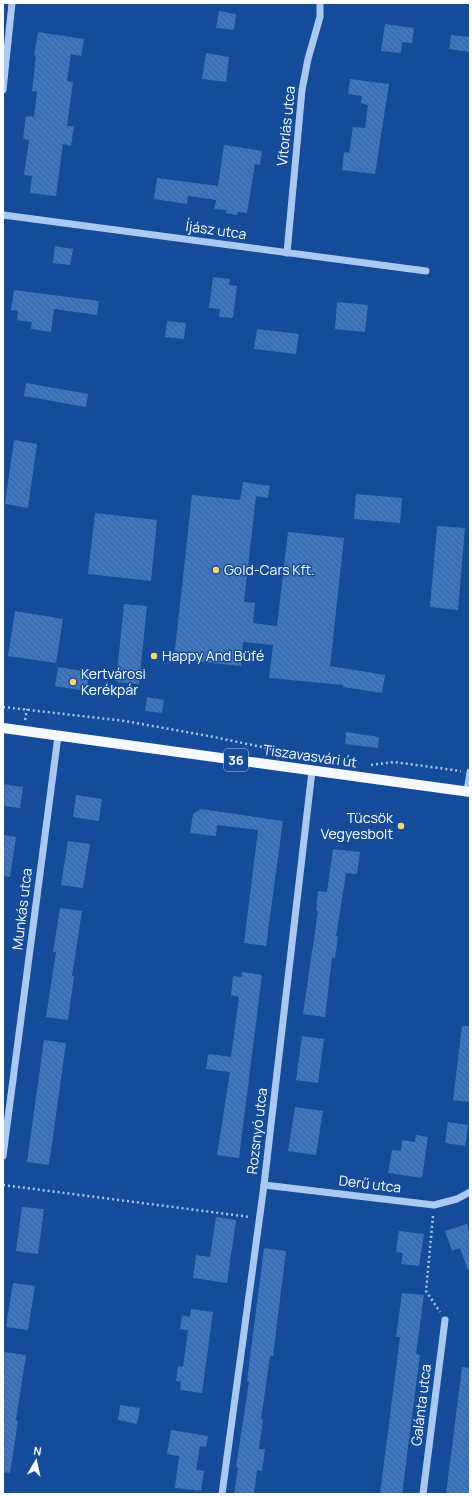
<svg xmlns="http://www.w3.org/2000/svg" width="473" height="1497" font-family="Manrope,sans-serif">
<style>
.building{fill:url(#building-back-hatch)}
.lines{fill:none;stroke-linecap:round;stroke-linejoin:round}
.path{stroke:#aac9f2;stroke-width:2.5;stroke-dasharray:2 3;stroke-linecap:butt}
.minor{stroke:#aac9f2;stroke-width:7}
.major{stroke:#f5f9ff;stroke-width:10}
.poi-dot{fill:#ffd76b;stroke:#154c9a;stroke-width:1.5}
.labels{text-anchor:middle;stroke-width:3;stroke-linejoin:round;paint-order:stroke}
.shield{fill:#154c9a;stroke:#b9c9e1;stroke-width:1}
.shield-label{font-size:13px;font-weight:bold;fill:#fff}
.street-label{font-size:14px;fill:#fff;stroke:#154c9a}
.poi-label{font-size:14px;fill:#fff;stroke:#154c9a;text-anchor:start}
</style>
<defs>
<pattern id="building-back-hatch" width="6" height="6" patternUnits="userSpaceOnUse"><rect width="6" height="6" fill="#3e76c1"/><path d="M-1 5l2 2M0 0l6 6M5-1l2 2" fill="none" stroke="#456186"/></pattern>
</defs>
<rect width="100%" height="100%" fill="#154c9a"/>
<g class="building">
<path d="M 219,11 L 236,14 L 234,30 L 216,28 Z"/>
<path d="M 385,24 L 414,28 L 412,43 L 402,42 L 401,53 L 381,51 Z"/>
<path d="M 38,32 L 84,39 L 81,56 L 71,54 L 67,81 L 73,82 L 67,126 L 74,126 L 71,146 L 63,144 L 56,196 L 30,193 L 32,176 L 24,175 L 29,140 L 23,139 L 26,116 L 34,117 L 37,92 L 32,91 L 36,56 L 34,55 Z"/>
<path d="M 451,35 L 470,37 L 470,52 L 449,49 Z"/>
<path d="M 206,53 L 229,57 L 226,82 L 202,79 Z"/>
<path d="M 350,79 L 389,84 L 375,174 L 342,170 L 344,152 L 349,153 L 353,127 L 365,128 L 368,105 L 361,103 L 362,96 L 348,94 Z"/>
<path d="M 224,145 L 262,151 L 260,165 L 255,164 L 247,213 L 238,212 L 237,215 L 226,213 L 227,210 L 214,209 L 216,200 L 188,196 L 187,204 L 154,199 L 157,178 L 218,186 Z"/>
<path d="M 55,246 L 73,249 L 70,265 L 53,263 Z"/>
<path d="M 213,277 L 230,279 L 229,285 L 237,286 L 233,318 L 219,317 L 220,309 L 209,308 Z"/>
<path d="M 14,290 L 99,301 L 97,315 L 54,309 L 51,332 L 31,329 L 32,322 L 17,320 L 18,311 L 11,310 Z"/>
<path d="M 337,302 L 368,305 L 365,332 L 335,329 Z"/>
<path d="M 167,321 L 186,323 L 184,339 L 165,337 Z"/>
<path d="M 257,329 L 299,334 L 296,354 L 254,349 Z"/>
<path d="M 26,383 L 88,394 L 86,407 L 24,396 Z"/>
<path d="M 14,440 L 37,444 L 28,508 L 5,504 Z"/>
<path d="M 243,482 L 270,486 L 268,498 L 256,496 L 244,602 L 255,603 L 253,623 L 277,626 L 288,532 L 344,538 L 330,666 L 385,675 L 382,693 L 343,687 L 343,685 L 269,678 L 273,645 L 243,642 L 241,666 L 174,659 L 192,495 L 240,500 Z"/>
<path d="M 356,494 L 402,498 L 400,523 L 354,519 Z"/>
<path d="M 95,513 L 157,520 L 151,581 L 88,574 Z"/>
<path d="M 437,526 L 465,528 L 458,610 L 430,607 Z"/>
<path d="M 124,604 L 147,606 L 139,684 L 116,682 Z"/>
<path d="M 15,611 L 63,619 L 56,663 L 8,656 Z"/>
<path d="M 58,667 L 90,672 L 86,691 L 55,686 Z"/>
<path d="M 147,697 L 164,700 L 162,713 L 145,711 Z"/>
<path d="M 346,732 L 379,737 L 378,748 L 345,744 Z"/>
<path d="M 3,784 L 23,787 L 20,808 L 3,806 Z"/>
<path d="M 76,795 L 102,799 L 99,821 L 73,817 Z"/>
<path d="M 201,809 L 283,821 L 266,946 L 244,943 L 258,830 L 217,825 L 216,836 L 190,833 L 193,814 Z"/>
<path d="M 3,835 L 16,837 L 10,877 L 3,876 Z"/>
<path d="M 68,841 L 90,844 L 83,888 L 61,885 Z"/>
<path d="M 333,849 L 360,852 L 357,874 L 346,873 L 336,936 L 338,936 L 335,958 L 332,958 L 325,1017 L 303,1014 L 318,911 L 316,911 L 318,891 L 327,892 Z"/>
<path d="M 60,908 L 82,911 L 72,976 L 74,976 L 68,1020 L 46,1017 L 56,952 L 53,952 Z"/>
<path d="M 242,972 L 262,975 L 239,1158 L 217,1155 L 230,1072 L 206,1069 L 208,1054 L 231,1057 L 239,997 L 231,995 L 233,976 L 242,977 Z"/>
<path d="M 462,1026 L 470,1026 L 470,1102 L 453,1100 Z"/>
<path d="M 302,1036 L 324,1039 L 318,1083 L 296,1080 Z"/>
<path d="M 44,1040 L 66,1043 L 49,1165 L 27,1162 Z"/>
<path d="M 295,1107 L 323,1111 L 316,1155 L 288,1151 Z"/>
<path d="M 448,1122 L 468,1125 L 465,1146 L 445,1143 Z"/>
<path d="M 416,1135 L 428,1137 L 422,1178 L 388,1173 L 392,1150 L 401,1151 L 402,1140 L 415,1142 Z"/>
<path d="M 22,1207 L 44,1209 L 38,1254 L 16,1251 Z"/>
<path d="M 216,1217 L 236,1220 L 227,1283 L 193,1278 L 196,1255 L 210,1257 Z"/>
<path d="M 467,1224 L 470,1234 L 470,1269 L 468,1270 L 460,1248 L 452,1251 L 445,1231 Z"/>
<path d="M 399,1231 L 424,1234 L 419,1266 L 401,1264 L 403,1253 L 396,1252 Z"/>
<path d="M 264,1248 L 286,1251 L 273,1356 L 270,1356 L 261,1419 L 263,1419 L 259,1449 L 265,1449 L 262,1471 L 257,1470 L 254,1494 L 234,1494 L 238,1468 L 236,1467 L 249,1382 L 247,1381 Z"/>
<path d="M 13,1283 L 35,1286 L 28,1330 L 6,1327 Z"/>
<path d="M 402,1293 L 424,1295 L 416,1354 L 420,1355 L 402,1494 L 380,1494 L 400,1337 L 396,1337 Z"/>
<path d="M 191,1309 L 213,1312 L 202,1393 L 180,1390 L 181,1382 L 176,1381 L 178,1366 L 183,1367 L 188,1330 L 180,1329 L 182,1315 L 190,1317 Z"/>
<path d="M 3,1352 L 26,1355 L 16,1420 L 18,1421 L 10,1473 L 3,1472 Z"/>
<path d="M 462,1367 L 470,1368 L 470,1494 L 446,1494 Z"/>
<path d="M 120,1405 L 140,1408 L 137,1424 L 118,1420 Z"/>
<path d="M 171,1430 L 208,1436 L 206,1447 L 200,1446 L 196,1470 L 204,1471 L 201,1491 L 175,1488 L 179,1456 L 167,1454 Z"/>
</g>
<g class="lines">
<g class="path">
<path d="M 3,707 L 125,721 L 214,737 L 300,755"/>
<path d="M 25,720 L 27,709"/>
<path d="M 371,765 L 394,762 L 461,771"/>
<path d="M 3,1185 L 250,1217"/>
<path d="M 433,1216 L 426,1291 L 440,1312"/>
</g>
<g class="minor">
<path d="M 3,90 L 12,3"/>
<path d="M 3,215 L 426,271"/>
<path d="M 287,253 L 302,90 L 308,59 L 320,17 L 320,3"/>
<path d="M 467,791 L 470,772"/>
<path d="M 3,1156 L 58,736"/>
<path d="M 264,1185 L 434,1205 L 457,1199 L 470,1192"/>
<path d="M 222,1494 L 264,1185 L 312,771"/>
<path d="M 423,1494 L 445,1320"/>
</g>
<path class="major" d="M 3,728 L 470,792"/>
</g>
<g class="poi-dot">
<circle cx="216" cy="570" r="4"/>
<circle cx="154" cy="656" r="4"/>
<circle cx="73" cy="682" r="4"/>
<circle cx="401" cy="826" r="4"/>
</g>
<g class="labels">
<rect class="shield" x="224" y="749" width="24" height="22" rx="3"/>
<g class="shield-label">
<text x="236" y="765">36</text>
</g>
<g class="street-label">
<text transform="translate(286 126) rotate(-84)" y="5">Vitorlás utca</text>
<text transform="translate(216 230) rotate(8)" y="5">Íjász utca</text>
<text transform="translate(310 756) rotate(8)" y="5">Tiszavasvári út</text>
<text transform="translate(22 909) rotate(-83)" y="5">Munkás utca</text>
<text transform="translate(257 1131) rotate(-83)" y="5">Rozsnyó utca</text>
<text transform="translate(370 1184) rotate(7)" y="5">Derű utca</text>
<text transform="translate(421 1405) rotate(-83)" y="5">Galánta utca</text>
</g>
<g class="poi-label">
<text x="224" y="575">Gold-Cars Kft.</text>
<text x="162" y="661">Happy And Büfé</text>
<text x="81" y="679">Kertvárosi<tspan x="81" dy="16">Kerékpár</tspan></text>
<text x="393" y="823" text-anchor="end">Tücsök<tspan x="393" dy="16">Vegyesbolt</tspan></text>
</g>
</g>
<rect width="473" height="1497" fill="none" stroke="#ffffff" stroke-width="8"/>
<g transform="translate(36 1461) rotate(9)" stroke="#154c9a" stroke-width="3" paint-order="stroke">
<path d="M0-3L7 15L0 10L-7 15Z" fill="#ffffff"/>
<text y="-6" font-size="11" font-weight="bold" text-anchor="middle" fill="#ffffff">N</text>
</g>
</svg>
